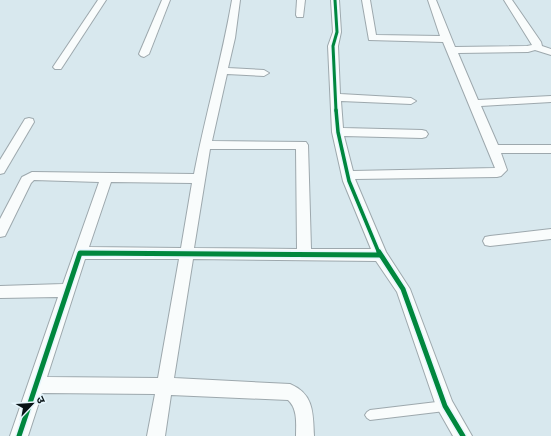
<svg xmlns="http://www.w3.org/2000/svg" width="551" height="436" font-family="Literata,'Noto Sans Devanagari',serif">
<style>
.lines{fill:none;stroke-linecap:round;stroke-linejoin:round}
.service-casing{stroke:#9da8ad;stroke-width:2}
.minor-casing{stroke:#9da8ad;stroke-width:2}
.service{fill:#f9fcfc;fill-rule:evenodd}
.minor{fill:#f9fcfc;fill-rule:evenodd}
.cycleway-far2-casing{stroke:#e6f6fd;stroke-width:5}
.cycleway-far1-casing{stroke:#e6f6fd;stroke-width:6}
.cycleway-casing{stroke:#e6f6fd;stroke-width:8}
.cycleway-far2{stroke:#00873e;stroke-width:3}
.cycleway-far1{stroke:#00873e;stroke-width:3.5}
.cycleway{stroke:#00873e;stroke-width:5}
</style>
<rect width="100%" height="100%" fill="#d8e8ee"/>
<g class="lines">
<g class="service-casing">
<path id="service" d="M 445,401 L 448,403 L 450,406 L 448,409 L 445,411 L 370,420 L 367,418 L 365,415 L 367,412 L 370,410 Z"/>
</g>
<g class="minor-casing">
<g id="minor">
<path d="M 98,0 L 106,0 L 61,69 L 55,69 L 53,67 Z"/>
<path d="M 162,0 L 170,0 L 149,54 L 144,57 L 141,56 L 139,54 Z"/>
<path d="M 232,0 L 240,0 L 235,38 L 228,68 L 264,70 L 269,73 L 264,76 L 227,74 L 212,141 L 306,142 L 308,145 L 311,249 L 371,249 L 343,181 L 332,132 L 328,46 L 333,32 L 331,0 L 339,0 L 341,32 L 338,46 L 340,94 L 411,98 L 416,101 L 411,104 L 341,101 L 343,128 L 422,130 L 426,131 L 428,134 L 426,137 L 422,138 L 344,136 L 353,171 L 495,168 L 443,42 L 369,40 L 362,0 L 370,0 L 376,35 L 440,36 L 428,0 L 436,0 L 455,47 L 527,46 L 532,45 L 504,0 L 512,0 L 541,42 L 542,46 L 551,49 L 551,55 L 535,50 L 528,52 L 458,53 L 478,100 L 551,96 L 551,102 L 481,106 L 498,145 L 551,145 L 551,153 L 501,153 L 507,170 L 501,176 L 497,177 L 355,179 L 386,252 L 410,289 L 452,401 L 472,436 L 453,436 L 436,406 L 397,292 L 376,261 L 193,259 L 174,378 L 290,384 C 314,394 313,413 314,436 L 296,436 C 296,424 298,409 288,400 L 171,395 L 165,436 L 147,436 L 155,394 L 42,393 L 28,436 L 10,436 L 58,297 L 0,298 L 0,286 L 63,284 L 99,182 L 34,180 L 31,183 L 5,236 L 0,237 L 0,219 L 22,177 L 32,172 L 194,174 C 205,116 222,59 232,0 ZM 210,149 L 296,149 L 297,249 L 194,248 ZM 111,182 L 192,183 L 181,248 L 89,247 ZM 85,259 L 179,259 L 158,378 L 47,377 Z"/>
<path d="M 297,0 L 305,0 L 303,17 L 297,17 L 296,15 Z"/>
<path d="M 29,118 L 33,119 L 34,122 L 4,173 L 0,174 L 0,160 L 25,119 Z"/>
<path d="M 551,229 L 551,239 L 490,246 L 485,245 L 483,241 L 485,237 L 490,236 Z"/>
</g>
</g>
<use href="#service" class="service"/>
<use href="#minor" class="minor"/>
<g class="cycleway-far2-casing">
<path id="cycleway-far2" d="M 335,0 L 337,32 L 333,46 L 336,111"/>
</g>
<g class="cycleway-far1-casing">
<g id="cycleway-far1">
<path d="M 336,110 L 338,132 L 349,181 L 379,253"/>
<path d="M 80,253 L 90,253"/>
</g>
</g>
<g class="cycleway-casing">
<g id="cycleway">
<path d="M 379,252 L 403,289 L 445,406 L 463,436"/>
<path d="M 19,436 L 80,253 L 380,255"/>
</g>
</g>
<use href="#cycleway-far2" class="cycleway-far2"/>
<use href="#cycleway-far1" class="cycleway-far1"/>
<use href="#cycleway" class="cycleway"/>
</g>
<g transform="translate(32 404) rotate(65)" stroke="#e6f6fd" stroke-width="3" paint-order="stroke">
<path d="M0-3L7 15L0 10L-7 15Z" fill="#091316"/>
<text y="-6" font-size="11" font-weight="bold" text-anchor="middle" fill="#091316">उ</text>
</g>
</svg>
